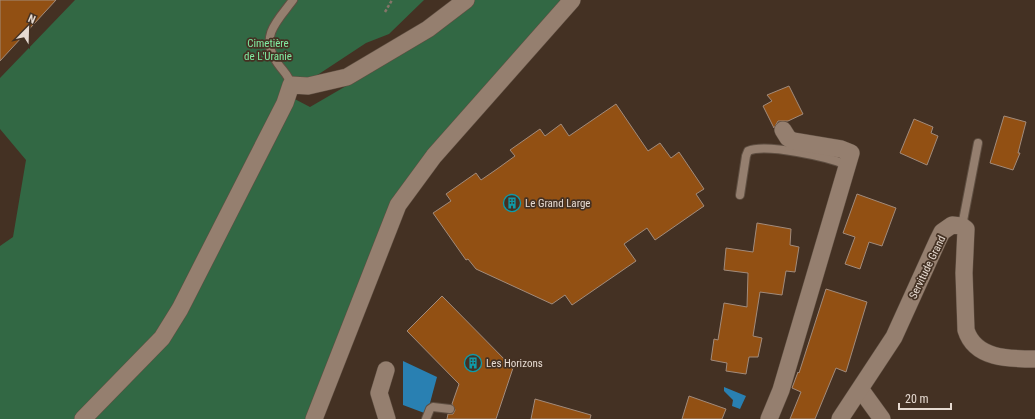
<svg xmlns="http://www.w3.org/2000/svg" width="1035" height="419" font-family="'Roboto Condensed',sans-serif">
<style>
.green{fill:#326844}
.water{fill:#2980b2}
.building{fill:#925013;stroke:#a28b7b}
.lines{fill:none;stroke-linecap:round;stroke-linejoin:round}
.lane-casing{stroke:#5f4f42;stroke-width:10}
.street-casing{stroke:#5f4f42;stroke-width:18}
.path{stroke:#857569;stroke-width:2.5;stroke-dasharray:3 2;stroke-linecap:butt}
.lane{stroke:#957f6f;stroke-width:8}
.street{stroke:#957f6f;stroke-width:17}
.labels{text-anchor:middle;stroke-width:3.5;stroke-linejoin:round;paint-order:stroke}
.park-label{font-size:11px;fill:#80eaa1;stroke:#443123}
.poi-label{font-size:11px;fill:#e6dad1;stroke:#443123;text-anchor:start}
.street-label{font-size:11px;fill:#e6dad1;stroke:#443123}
</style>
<rect width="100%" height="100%" fill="#443123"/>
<path class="green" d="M 75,0 L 424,0 L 389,34 L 366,43 L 287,95 L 310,107 L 420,43 L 469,0 L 571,0 L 407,189 L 314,419 L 0,419 L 0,246 L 13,237 L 26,160 L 0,129 L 0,78 Z"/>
<g class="water">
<path d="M 403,361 L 437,377 L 427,414 L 403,405 Z"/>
<path d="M 724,387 L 746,396 L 740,409 L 732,406 L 733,400 L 724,391 Z"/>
</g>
<g class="building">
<path d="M 0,0 L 56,0 L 0,61 Z"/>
<path d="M 789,86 L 803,114 L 788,121 L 778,121 L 774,128 L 763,106 L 772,101 L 767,95 Z"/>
<path d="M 616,104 L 648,151 L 660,143 L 671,158 L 679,152 L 704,189 L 696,194 L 704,206 L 655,240 L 647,228 L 624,244 L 636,261 L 572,305 L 565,295 L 552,304 L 476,269 L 468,259 L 466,260 L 433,213 L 451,201 L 446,194 L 476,173 L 481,180 L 497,169 L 515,156 L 510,150 L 540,129 L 545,136 L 561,124 L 569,136 Z"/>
<path d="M 1004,116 L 1026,122 L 1018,153 L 1020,153 L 1013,170 L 990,163 Z"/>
<path d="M 914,119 L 933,127 L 931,133 L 938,136 L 927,165 L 900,153 Z"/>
<path d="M 857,194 L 896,208 L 882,246 L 869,242 L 860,269 L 845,264 L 855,237 L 843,233 Z"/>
<path d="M 757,223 L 791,229 L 790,245 L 799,247 L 795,272 L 786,271 L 782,295 L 760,292 L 753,336 L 762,338 L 758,357 L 749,357 L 746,374 L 726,371 L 727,363 L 711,360 L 714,339 L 718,340 L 724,303 L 747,307 L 748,273 L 724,270 L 726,248 L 753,252 Z"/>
<path d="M 826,289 L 867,302 L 846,372 L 836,368 L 815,419 L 790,419 L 801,392 L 792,388 L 798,372 L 799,373 Z"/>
<path d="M 442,296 L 513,368 L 496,419 L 447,419 L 448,414 L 453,414 L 455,410 L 452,404 L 459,384 L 407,331 Z"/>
<path d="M 689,396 L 726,409 L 722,419 L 682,419 Z"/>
<path d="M 535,399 L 591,415 L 590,419 L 531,419 Z"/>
</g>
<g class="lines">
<g class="lane-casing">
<g id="lane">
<path d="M 291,85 C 289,74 280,69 275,59 C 260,35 279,19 293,0"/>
<path d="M 740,195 L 746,156 L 748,151 C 766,143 828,157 847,165"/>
<path d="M 962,226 L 978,143"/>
<path d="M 426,419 L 430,409 L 433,407 L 450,409"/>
</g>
</g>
<g class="street-casing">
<g id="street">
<path d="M 386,370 L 379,393 L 387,419"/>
<path d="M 861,390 L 882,419"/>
<path d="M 83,419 L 162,338 L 180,309 L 285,103 L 291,85 L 308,86 L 347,77 L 428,29 L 466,0"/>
<path d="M 314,419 L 398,205 L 434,156 L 572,0"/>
<path d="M 769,419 L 781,390 L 851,153 L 841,149 L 793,141 L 788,138 L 783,130"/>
<path d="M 840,419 L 894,337 L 938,240 L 942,232 L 952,225 L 962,226 L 966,229 L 964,273 L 966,330 C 975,359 1009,359 1035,359"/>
</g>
</g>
<path class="path" d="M 385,12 L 392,0"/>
<use href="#lane" class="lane"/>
<use href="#street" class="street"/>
</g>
<defs>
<g id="building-ring" transform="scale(0.9)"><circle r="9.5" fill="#443123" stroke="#0f9aa8" stroke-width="1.5"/><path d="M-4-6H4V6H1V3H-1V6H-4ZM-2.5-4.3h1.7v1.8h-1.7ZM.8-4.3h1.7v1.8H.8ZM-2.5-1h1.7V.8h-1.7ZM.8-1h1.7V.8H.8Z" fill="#0f9aa8"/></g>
</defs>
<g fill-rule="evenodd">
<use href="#building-ring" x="512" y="203"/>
<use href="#building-ring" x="473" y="363"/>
</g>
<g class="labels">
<g class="park-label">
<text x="268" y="47">Cimetière<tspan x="268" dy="13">de L'Uranie</tspan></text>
</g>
<g class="poi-label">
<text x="525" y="207">Le Grand Large</text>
<text x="486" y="367">Les Horizons</text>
</g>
<g class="street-label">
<text transform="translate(927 267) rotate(-64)" y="4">Servitude Grand</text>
</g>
</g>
<g transform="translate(28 28) rotate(23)" stroke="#443123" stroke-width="3" paint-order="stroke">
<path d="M0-3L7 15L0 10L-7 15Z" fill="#e6dad1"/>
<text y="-6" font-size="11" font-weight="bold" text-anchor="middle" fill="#e6dad1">N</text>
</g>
<path d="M899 403v6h52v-6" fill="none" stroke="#e6dad1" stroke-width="2"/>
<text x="905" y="403" font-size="12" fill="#e6dad1" stroke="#443123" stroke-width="3" paint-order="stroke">20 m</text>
</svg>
